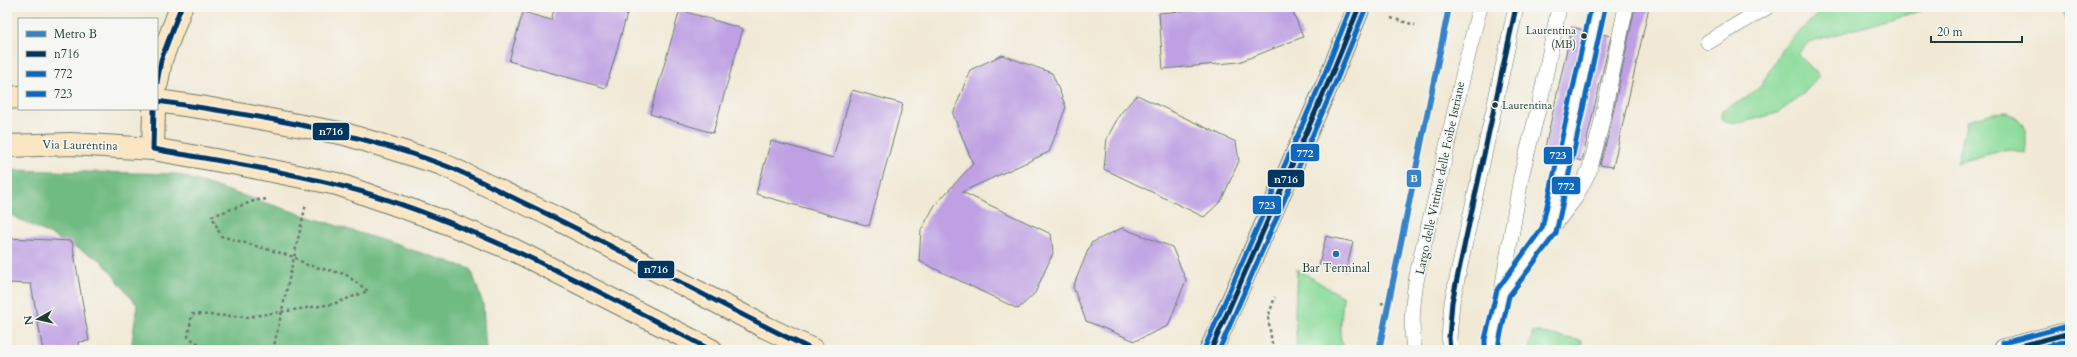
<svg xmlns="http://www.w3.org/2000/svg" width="2077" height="357" font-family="Cardo,serif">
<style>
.green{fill:#8adb9a;stroke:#548c67}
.forest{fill:#6fbb82;stroke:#477c5b}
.building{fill:#bea0e3}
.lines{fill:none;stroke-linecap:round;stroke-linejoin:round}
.lane-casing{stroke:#68796c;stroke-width:16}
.street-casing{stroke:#68796c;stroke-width:24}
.secondary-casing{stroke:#68796c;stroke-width:24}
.path{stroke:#68796c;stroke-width:2.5;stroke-dasharray:3 3;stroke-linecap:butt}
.lane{stroke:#fff;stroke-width:15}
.street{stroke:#fff;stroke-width:22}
.secondary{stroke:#fbe6c4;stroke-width:22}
.bus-1-casing{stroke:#f6f6f2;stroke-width:8}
.bus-2-casing{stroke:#f6f6f2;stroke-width:8}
.bus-3-casing{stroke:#f6f6f2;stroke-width:8}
.bus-1{stroke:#00365f;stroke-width:5}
.bus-2{stroke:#0c69bf;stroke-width:5}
.bus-3{stroke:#0c69bf;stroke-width:5}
.metro-1-casing{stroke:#f6f6f2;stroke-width:9}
.metro-1{stroke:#3783c6;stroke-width:6}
.bus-dot{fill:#1f3d34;stroke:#f6f6f2;stroke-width:1.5}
.poi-dot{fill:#1f6fb2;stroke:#f6f6f2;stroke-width:1.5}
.labels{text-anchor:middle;stroke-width:3;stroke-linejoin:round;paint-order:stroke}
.bus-label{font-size:11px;fill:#1f3d34;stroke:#f6f6f2;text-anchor:end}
.street-label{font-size:12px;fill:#1f3d34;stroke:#f6f6f2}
.poi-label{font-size:12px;fill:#1f3d34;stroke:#f6f6f2}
.line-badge{stroke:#f6f6f2;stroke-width:1.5}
.badge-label{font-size:11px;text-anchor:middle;font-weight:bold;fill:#fff}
</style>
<rect width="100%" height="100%" fill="#f6f6f2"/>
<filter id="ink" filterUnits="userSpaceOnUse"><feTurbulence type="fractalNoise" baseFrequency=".025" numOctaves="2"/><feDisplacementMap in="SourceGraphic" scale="8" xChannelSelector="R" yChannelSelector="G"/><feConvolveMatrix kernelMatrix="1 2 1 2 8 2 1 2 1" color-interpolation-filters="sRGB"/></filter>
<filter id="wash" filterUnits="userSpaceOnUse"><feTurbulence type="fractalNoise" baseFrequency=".012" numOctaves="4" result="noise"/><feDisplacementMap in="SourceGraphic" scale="16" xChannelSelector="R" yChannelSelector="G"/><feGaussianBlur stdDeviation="0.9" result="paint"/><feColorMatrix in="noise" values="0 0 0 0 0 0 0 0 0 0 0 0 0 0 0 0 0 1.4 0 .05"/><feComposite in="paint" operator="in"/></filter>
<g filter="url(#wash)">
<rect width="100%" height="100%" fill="#f1e9d5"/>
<g class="green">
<path d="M 1825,7 L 1924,7 L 1920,11 L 1809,42 L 1798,54 L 1820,76 L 1803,94 L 1778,113 L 1739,123 L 1722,121 L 1721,116 L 1722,110 L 1746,98 L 1761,86 L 1782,48 Z"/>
<path d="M 2060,7 L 2070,7 L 2070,25 Z"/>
<path d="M 2007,112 C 2026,120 2028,134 2025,153 L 2009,149 L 2003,150 L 1957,163 L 1967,120 L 1993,113 Z"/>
<path d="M 1297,269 L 1343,297 L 1340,334 L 1343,350 L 1297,350 L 1295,312 Z"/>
<path d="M 1533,331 L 1582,341 L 1580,350 L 1529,350 Z"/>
</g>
<path class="forest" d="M 7,170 L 176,174 L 471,269 L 483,304 L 486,350 L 131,350 L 137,305 L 101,260 L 7,213 Z"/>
<g id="blocks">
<g class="building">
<path d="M 555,7 L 629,7 L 606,88 L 509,61 L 523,12 L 551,20 Z"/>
<path d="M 1226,7 L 1291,7 L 1303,37 L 1239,62 L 1163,69 L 1159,13 Z"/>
<path d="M 1635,7 L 1649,7 L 1613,167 L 1600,165 L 1609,132 Z"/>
<path d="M 680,10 L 743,29 L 713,133 L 650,114 Z"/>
<path d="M 1572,27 L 1584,30 L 1556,155 L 1544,152 Z"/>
<path d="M 1601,34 L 1611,36 L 1582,161 L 1574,159 Z"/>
<path d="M 1002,55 L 1052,73 L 1066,107 L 1049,152 L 962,192 L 1051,234 L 1053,253 L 1035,293 L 1018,309 L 919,261 L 921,230 L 935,205 L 973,164 L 953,114 L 970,70 Z"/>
<path d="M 852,90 L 903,104 L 869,226 L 756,194 L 771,141 L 833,158 Z"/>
<path d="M 1137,95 L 1236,142 L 1239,161 L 1221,201 L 1204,217 L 1104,169 L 1107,138 L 1120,114 Z"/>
<path d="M 1122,228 L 1172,247 L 1186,280 L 1168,326 L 1135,341 L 1086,321 L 1073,287 L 1091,243 Z"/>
<path d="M 1326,236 L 1353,242 L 1346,271 L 1319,265 Z"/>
<path d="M 7,238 L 72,241 L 89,341 L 78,342 L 80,350 L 43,350 L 31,284 L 7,283 Z"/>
</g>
</g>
</g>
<g filter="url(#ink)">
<use href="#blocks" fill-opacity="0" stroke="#68796c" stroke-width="1"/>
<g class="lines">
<g class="lane-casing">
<g id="lane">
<path d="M 1708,42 L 1767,7"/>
<path d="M 1551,229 L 1575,198 L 1589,171 L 1600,130 L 1626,7"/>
<path d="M 1505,290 L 1549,231 L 1598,7"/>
<path d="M 1414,350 C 1406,296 1426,240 1438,188 C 1451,127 1464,67 1480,7"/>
<path d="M 1450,350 L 1449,338 L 1452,302 L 1516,7"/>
<path d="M 1492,350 L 1521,177 L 1540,102 L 1559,7"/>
</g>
</g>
<g class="street-casing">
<path id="street" d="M 2005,350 L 2070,333"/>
</g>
<g class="secondary-casing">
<g id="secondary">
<path d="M 157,83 L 161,60 L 181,7"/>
<path d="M 7,98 L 19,97"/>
<path d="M 157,101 L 206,108 L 345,134 L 442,164 L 552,216 L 765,327 L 813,350"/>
<path d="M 7,146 L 71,144 L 153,149 L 243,165 L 337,184 L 442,221 L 514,250 L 711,350"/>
<path d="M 153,149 L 154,109"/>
<path d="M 1211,350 L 1331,76 L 1359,7"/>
</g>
</g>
<g class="path">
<path d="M 1391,18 L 1415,25"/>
<path d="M 1381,303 L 1390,305"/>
<path d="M 209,350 L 188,337 L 192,314 L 247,317 L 333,304 L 368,291 L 345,274 L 307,265 L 294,257 L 221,236 L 212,216 L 257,200 L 268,199"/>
<path d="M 273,350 L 306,204"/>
<path d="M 1273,350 L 1268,317 L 1275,297"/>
</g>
<use href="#lane" class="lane"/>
<use href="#street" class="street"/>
<use href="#secondary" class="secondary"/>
<g class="bus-1-casing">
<g id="bus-1">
<path d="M 157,83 L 161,60 L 181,7"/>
<path d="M 157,101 C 253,115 350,130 441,164 C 469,174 495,189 522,202 C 620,248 715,303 813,350"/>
<path d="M 154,109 L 153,149 C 223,162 294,172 363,192 C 485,229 598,291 711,350"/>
<path d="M 1211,350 L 1331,76 L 1359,7"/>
<path d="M 1450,350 L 1449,338 L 1452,302 L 1516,7"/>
<path d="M 2005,350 L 2070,333"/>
</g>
</g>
<g class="bus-2-casing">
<g id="bus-2">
<path d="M 1219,350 L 1337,79 L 1365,10"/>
<path d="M 1499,350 L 1499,342 L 1509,296 L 1556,233 L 1605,8"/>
<path d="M 2033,350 L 2070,340"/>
</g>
</g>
<g class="bus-3-casing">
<g id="bus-3">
<path d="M 2003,343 L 2068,326"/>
<path d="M 1205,347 L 1325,73 L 1351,7"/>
<path d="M 1485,350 L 1485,339 L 1497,290 L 1542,228 L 1591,7"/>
</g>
</g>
<use href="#bus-1" class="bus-1"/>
<use href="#bus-2" class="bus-2"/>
<use href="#bus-3" class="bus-3"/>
<g class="metro-1-casing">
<path id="metro-1" d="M 1379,350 L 1449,7"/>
</g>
<use href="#metro-1" class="metro-1"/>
</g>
</g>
<g class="bus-dot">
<circle cx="1584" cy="36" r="3.5"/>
<circle cx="1495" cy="105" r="3.5"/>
</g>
<circle class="poi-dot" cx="1336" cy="254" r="4"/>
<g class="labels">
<g class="bus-label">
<text x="1576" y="34">Laurentina<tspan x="1576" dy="14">(MB)</tspan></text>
<text x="1502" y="109" text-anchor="start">Laurentina</text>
</g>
<g class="street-label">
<text transform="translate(80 145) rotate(1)" y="4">Via Laurentina</text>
<text transform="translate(1440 178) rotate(-78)" y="4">Largo delle Vittime delle Foibe Istriane</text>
</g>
<g class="poi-label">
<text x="1336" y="272">Bar Terminal</text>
</g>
</g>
<g class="line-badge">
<rect x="312" y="122" width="38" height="19" rx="4" fill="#00365f"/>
<rect x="1290" y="143" width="30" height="19" rx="4" fill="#0c69bf"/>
<rect x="1543" y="146" width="30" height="19" rx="4" fill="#0c69bf"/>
<rect x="1406" y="169" width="16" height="19" rx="4" fill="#3783c6"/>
<rect x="1267" y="169" width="38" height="19" rx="4" fill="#00365f"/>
<rect x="1551" y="176" width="30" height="19" rx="4" fill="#0c69bf"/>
<rect x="1252" y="195" width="30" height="20" rx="4" fill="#0c69bf"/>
<rect x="637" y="260" width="38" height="19" rx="4" fill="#00365f"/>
</g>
<g class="badge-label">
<text x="331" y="135">n716</text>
<text x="1305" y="157">772</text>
<text x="1558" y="159">723</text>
<text x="1414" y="182">B</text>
<text x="1286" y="183">n716</text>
<text x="1566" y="190">772</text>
<text x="1267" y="209">723</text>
<text x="656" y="273">n716</text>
</g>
<rect width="2077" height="357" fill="none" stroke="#f6f6f2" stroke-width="24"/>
<rect x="18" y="18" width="140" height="92" fill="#f6f6f2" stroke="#a0aca6"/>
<rect x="26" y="31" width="20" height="6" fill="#3783c6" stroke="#a0aca6"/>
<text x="54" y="38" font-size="12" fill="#1f3d34">Metro B</text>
<rect x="26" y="51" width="20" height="6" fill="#00365f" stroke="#a0aca6"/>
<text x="54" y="58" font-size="12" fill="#1f3d34">n716</text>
<rect x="26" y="71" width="20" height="6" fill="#0c69bf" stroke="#a0aca6"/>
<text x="54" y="78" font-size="12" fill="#1f3d34">772</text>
<rect x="26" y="91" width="20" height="6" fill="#0c69bf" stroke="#a0aca6"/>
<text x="54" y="98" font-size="12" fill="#1f3d34">723</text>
<g transform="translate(38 319) rotate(262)" stroke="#f6f6f2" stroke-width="3" paint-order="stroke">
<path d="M0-3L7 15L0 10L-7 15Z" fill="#1f3d34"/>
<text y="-6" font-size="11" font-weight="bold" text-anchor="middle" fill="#1f3d34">N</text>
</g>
<path d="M1931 36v6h91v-6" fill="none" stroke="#1f3d34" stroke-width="2"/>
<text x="1937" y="36" font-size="12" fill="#1f3d34" stroke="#f6f6f2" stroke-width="3" paint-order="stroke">20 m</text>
</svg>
